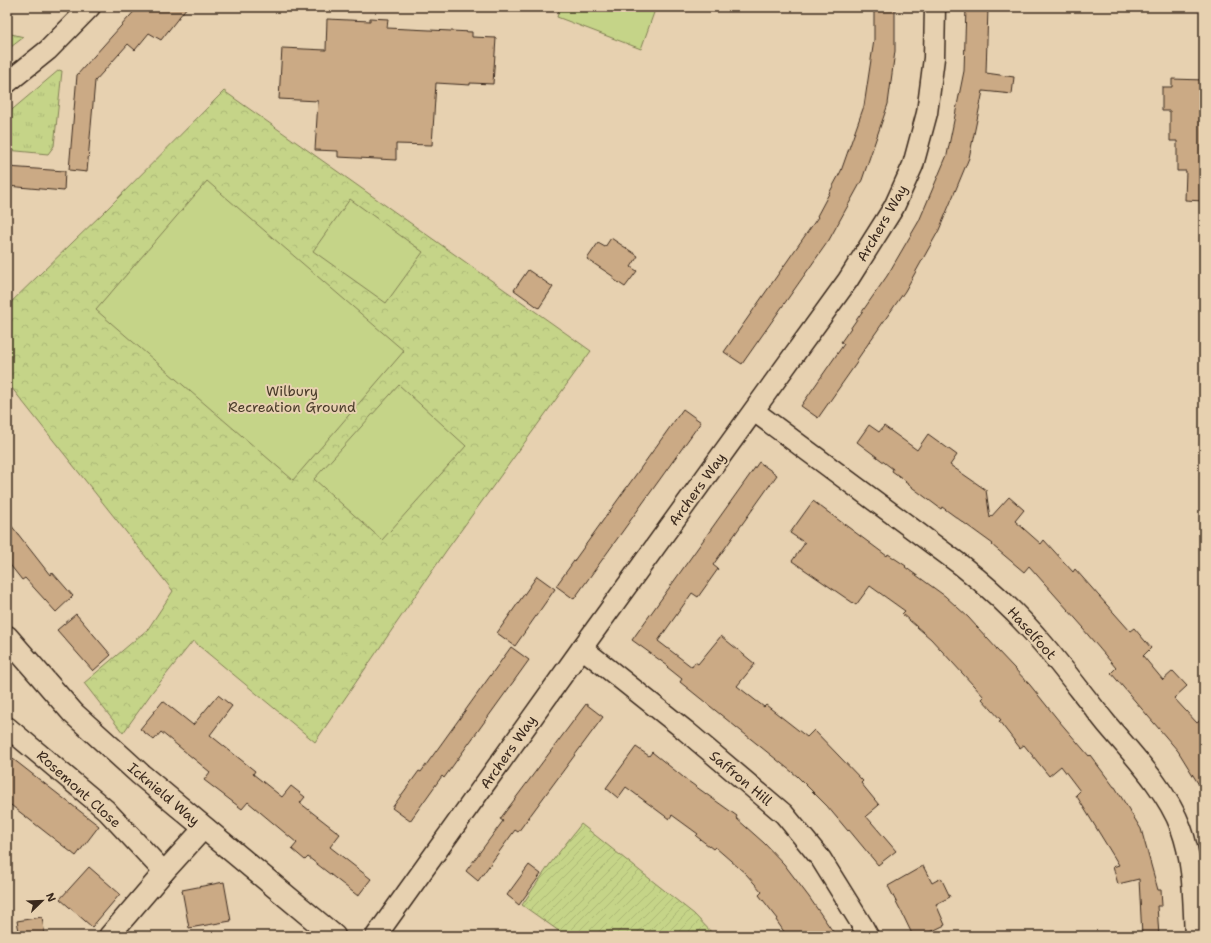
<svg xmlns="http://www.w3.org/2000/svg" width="1211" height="943" font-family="'Shantell Sans',sans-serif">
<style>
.grass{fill:url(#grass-tufts);stroke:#807f53}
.park{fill:url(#park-crowns);stroke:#807f53}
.garden{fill:url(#garden-furrows);stroke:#807f53}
.pitch{fill:#c5d488;stroke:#807f53}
.building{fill:#cbaa85;stroke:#3b2a1e}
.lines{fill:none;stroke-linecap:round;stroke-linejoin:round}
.street-casing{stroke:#3b2a1e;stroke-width:23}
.secondary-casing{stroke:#3b2a1e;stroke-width:25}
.street{stroke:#e7d1b0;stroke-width:20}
.secondary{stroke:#e7d1b0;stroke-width:22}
.labels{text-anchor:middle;stroke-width:4;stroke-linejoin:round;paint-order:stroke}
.street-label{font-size:14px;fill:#3b2a1e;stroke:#e7d1b0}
.park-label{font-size:14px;fill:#493b29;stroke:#e7d1b0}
</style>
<defs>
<pattern id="grass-tufts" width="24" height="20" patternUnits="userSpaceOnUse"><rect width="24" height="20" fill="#c5d488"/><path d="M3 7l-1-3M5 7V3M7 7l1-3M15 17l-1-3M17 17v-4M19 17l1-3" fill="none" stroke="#aab675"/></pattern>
<pattern id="park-crowns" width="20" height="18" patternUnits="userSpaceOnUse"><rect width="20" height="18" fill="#c5d488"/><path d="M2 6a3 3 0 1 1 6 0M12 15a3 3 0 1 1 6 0" fill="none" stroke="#aab675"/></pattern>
<pattern id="garden-furrows" width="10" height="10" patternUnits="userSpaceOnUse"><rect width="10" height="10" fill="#c5d488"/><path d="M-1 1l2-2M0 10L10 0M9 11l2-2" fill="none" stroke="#aab675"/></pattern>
</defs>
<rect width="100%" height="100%" fill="#e7d1b0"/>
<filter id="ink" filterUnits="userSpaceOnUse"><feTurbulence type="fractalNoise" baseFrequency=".025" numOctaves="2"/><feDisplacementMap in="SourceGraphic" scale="8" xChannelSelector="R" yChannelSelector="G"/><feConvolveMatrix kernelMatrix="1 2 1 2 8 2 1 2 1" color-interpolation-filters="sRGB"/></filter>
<g filter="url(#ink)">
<g class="grass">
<path d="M 7,33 L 24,37 L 7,50 Z"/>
<path d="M 59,70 L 62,71 L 54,146 L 48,154 L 7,150 L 7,114 Z"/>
</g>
<path class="park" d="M 224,91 L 591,351 L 446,551 L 315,742 L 193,641 L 153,691 L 123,733 L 84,683 L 148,629 L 173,591 L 7,382 L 7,306 L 104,212 Z"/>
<path class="garden" d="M 581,824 L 694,914 L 715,936 L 566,936 L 522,905 L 550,864 Z"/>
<g class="pitch">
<path d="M 560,7 L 656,7 L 641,49 L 557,17 Z"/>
<path d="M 207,181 L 404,351 L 293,480 L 96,310 Z"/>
<path d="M 350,199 L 423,252 L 386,303 L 313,251 Z"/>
<path d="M 399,385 L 466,446 L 382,540 L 314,479 Z"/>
</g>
<g class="building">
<path d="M 138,7 L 187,7 L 161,40 L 149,33 L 135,50 L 128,44 L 95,81 L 87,172 L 69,170 L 77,75 Z"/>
<path d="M 874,7 L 895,7 L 895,51 L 888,104 L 862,180 L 829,240 L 742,364 L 724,352 L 818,217 L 817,216 L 841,171 L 864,106 L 874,40 Z"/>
<path d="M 966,7 L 988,7 L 986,73 L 1014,77 L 1012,94 L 983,91 L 969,158 L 939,230 L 905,291 L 870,341 L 857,360 L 858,361 L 818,418 L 801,406 L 844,344 L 841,342 L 887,276 L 919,221 L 947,155 L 964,71 Z"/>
<path d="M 370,18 L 388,19 L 387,28 L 472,32 L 472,37 L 496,38 L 493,84 L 470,83 L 470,85 L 436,83 L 432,145 L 396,144 L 396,160 L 338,157 L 338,151 L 315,150 L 318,101 L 279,99 L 282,48 L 326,50 L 327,19 L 370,21 Z"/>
<path d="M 1172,79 L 1204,80 L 1204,201 L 1185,200 L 1186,171 L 1177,171 L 1177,141 L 1170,141 L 1170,111 L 1162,111 L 1162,87 L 1172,87 Z"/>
<path d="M 7,167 L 65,171 L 64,191 L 7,186 Z"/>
<path d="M 611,238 L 638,256 L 631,267 L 637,271 L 625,287 L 613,279 L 614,277 L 587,259 L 598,243 L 605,247 Z"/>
<path d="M 528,270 L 553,287 L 539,308 L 514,290 Z"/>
<path d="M 683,409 L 701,422 L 574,599 L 556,586 Z"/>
<path d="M 869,425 L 879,432 L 884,426 L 917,450 L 928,434 L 957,455 L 950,465 L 986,490 L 990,518 L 1009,497 L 1024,510 L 1015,521 L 1041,544 L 1044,540 L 1073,572 L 1075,569 L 1130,631 L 1134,628 L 1151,648 L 1143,656 L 1163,680 L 1173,671 L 1187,686 L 1174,698 L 1197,723 L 1204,717 L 1204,793 L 1178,751 L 1111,673 L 1116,668 L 1083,629 L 1084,628 L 1029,566 L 1024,572 L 992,545 L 993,544 L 942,507 L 941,509 L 905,482 L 906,481 L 892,471 L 893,469 L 857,442 Z"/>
<path d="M 759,462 L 777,475 L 713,565 L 718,569 L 698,597 L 692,593 L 658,641 L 692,667 L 695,662 L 698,664 L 721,636 L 755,664 L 737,686 L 764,707 L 766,705 L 807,737 L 814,730 L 863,781 L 861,783 L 879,805 L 866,816 L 896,851 L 878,865 L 849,830 L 848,831 L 827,806 L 797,776 L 680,682 L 682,679 L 667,667 L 668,666 L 632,640 Z"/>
<path d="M 813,501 L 887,556 L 888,554 L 906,566 L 905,567 L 945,596 L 968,617 L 997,649 L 997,650 L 1030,685 L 1059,721 L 1089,756 L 1090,755 L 1114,787 L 1115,787 L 1141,829 L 1158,890 L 1161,890 L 1162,906 L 1157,906 L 1159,936 L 1142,936 L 1139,879 L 1118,884 L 1113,867 L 1119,865 L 1076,795 L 1080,791 L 1061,766 L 1049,776 L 1024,745 L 1020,748 L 999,721 L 1001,720 L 982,699 L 984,697 L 931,639 L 902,614 L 905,611 L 870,586 L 856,605 L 792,561 L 805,543 L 790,533 Z"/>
<path d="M 7,520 L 50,575 L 52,572 L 73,596 L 56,612 L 25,578 L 22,580 L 7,561 Z"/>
<path d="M 537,576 L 555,589 L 515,646 L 497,633 Z"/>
<path d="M 76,614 L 111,655 L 93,671 L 57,630 Z"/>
<path d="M 511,647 L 529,660 L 444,778 L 442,776 L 410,821 L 392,808 L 419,771 L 421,772 Z"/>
<path d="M 218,695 L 232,706 L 210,735 L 255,771 L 253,774 L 282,797 L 291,786 L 305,797 L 300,803 L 340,834 L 330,847 L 371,879 L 358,896 L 308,857 L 305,860 L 292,849 L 297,843 L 248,802 L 242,809 L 204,780 L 210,772 L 161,732 L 154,740 L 140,729 L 163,701 L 193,725 Z"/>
<path d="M 586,704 L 603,717 L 518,832 L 515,830 L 478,881 L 466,871 L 503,821 L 500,819 Z"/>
<path d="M 636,747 L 649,756 L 652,752 L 688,781 L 737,816 L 736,818 L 764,843 L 784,864 L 809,897 L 836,936 L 787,936 L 776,920 L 778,919 L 759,895 L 762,892 L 746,874 L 715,847 L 713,849 L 696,836 L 698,834 L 672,815 L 669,819 L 626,787 L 618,798 L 606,788 Z"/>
<path d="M 13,759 L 99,826 L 76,856 L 7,802 L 7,767 Z"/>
<path d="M 529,865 L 541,874 L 519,905 L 507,895 Z"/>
<path d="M 923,866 L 932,883 L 941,878 L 950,897 L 936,904 L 945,925 L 922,936 L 913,936 L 902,913 L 888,886 Z"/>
<path d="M 89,867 L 120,894 L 92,927 L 60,899 Z"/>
<path d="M 224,882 L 231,921 L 189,928 L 182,890 Z"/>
<path d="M 42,917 L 45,936 L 20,936 L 17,921 Z"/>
</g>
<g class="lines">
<g class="street-casing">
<g id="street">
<path d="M 7,83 L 48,50 L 90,7"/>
<path d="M 754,411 L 961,565 C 991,589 1019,615 1044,645 C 1065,670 1085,697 1106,723 C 1132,754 1167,790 1181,828 C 1194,863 1193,900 1195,936"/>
<path d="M 582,648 L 686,731 L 784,814 L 821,859 L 862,925 L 868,936"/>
<path d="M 7,727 L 106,810 L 164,872"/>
<path d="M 109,936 L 164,872 L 204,828"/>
<path d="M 376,936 L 582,648 L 848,280 L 894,207 L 913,165 L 927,113 L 934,58 L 935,7"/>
</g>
</g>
<g class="secondary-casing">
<path id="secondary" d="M 7,637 L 73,713 L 140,774 L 334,936"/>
</g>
<use href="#street" class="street"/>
<use href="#secondary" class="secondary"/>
</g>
</g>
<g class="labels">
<g class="street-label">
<text transform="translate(882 223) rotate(-60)" y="5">Archers Way</text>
<text transform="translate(697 489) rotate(-54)" y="5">Archers Way</text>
<text transform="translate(1032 633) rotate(48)" y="5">Haselfoot</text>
<text transform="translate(508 752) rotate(-55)" y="5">Archers Way</text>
<text transform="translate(741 778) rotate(40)" y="5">Saffron Hill</text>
<text transform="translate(79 789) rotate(42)" y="5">Rosemont Close</text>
<text transform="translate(164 794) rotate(40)" y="5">Icknield Way</text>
</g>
<g class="park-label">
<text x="292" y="396">Wilbury<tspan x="292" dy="16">Recreation Ground</tspan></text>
</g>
</g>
<rect width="1211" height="943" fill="none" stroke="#e7d1b0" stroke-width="24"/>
<rect x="12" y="12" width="1187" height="919" fill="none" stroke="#3b2a1e" stroke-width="1.5" filter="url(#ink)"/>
<g transform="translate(42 901) rotate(67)" stroke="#e7d1b0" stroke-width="3" paint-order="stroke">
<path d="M0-3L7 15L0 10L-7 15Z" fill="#3b2a1e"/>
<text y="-6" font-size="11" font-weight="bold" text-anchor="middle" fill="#3b2a1e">N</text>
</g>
</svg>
